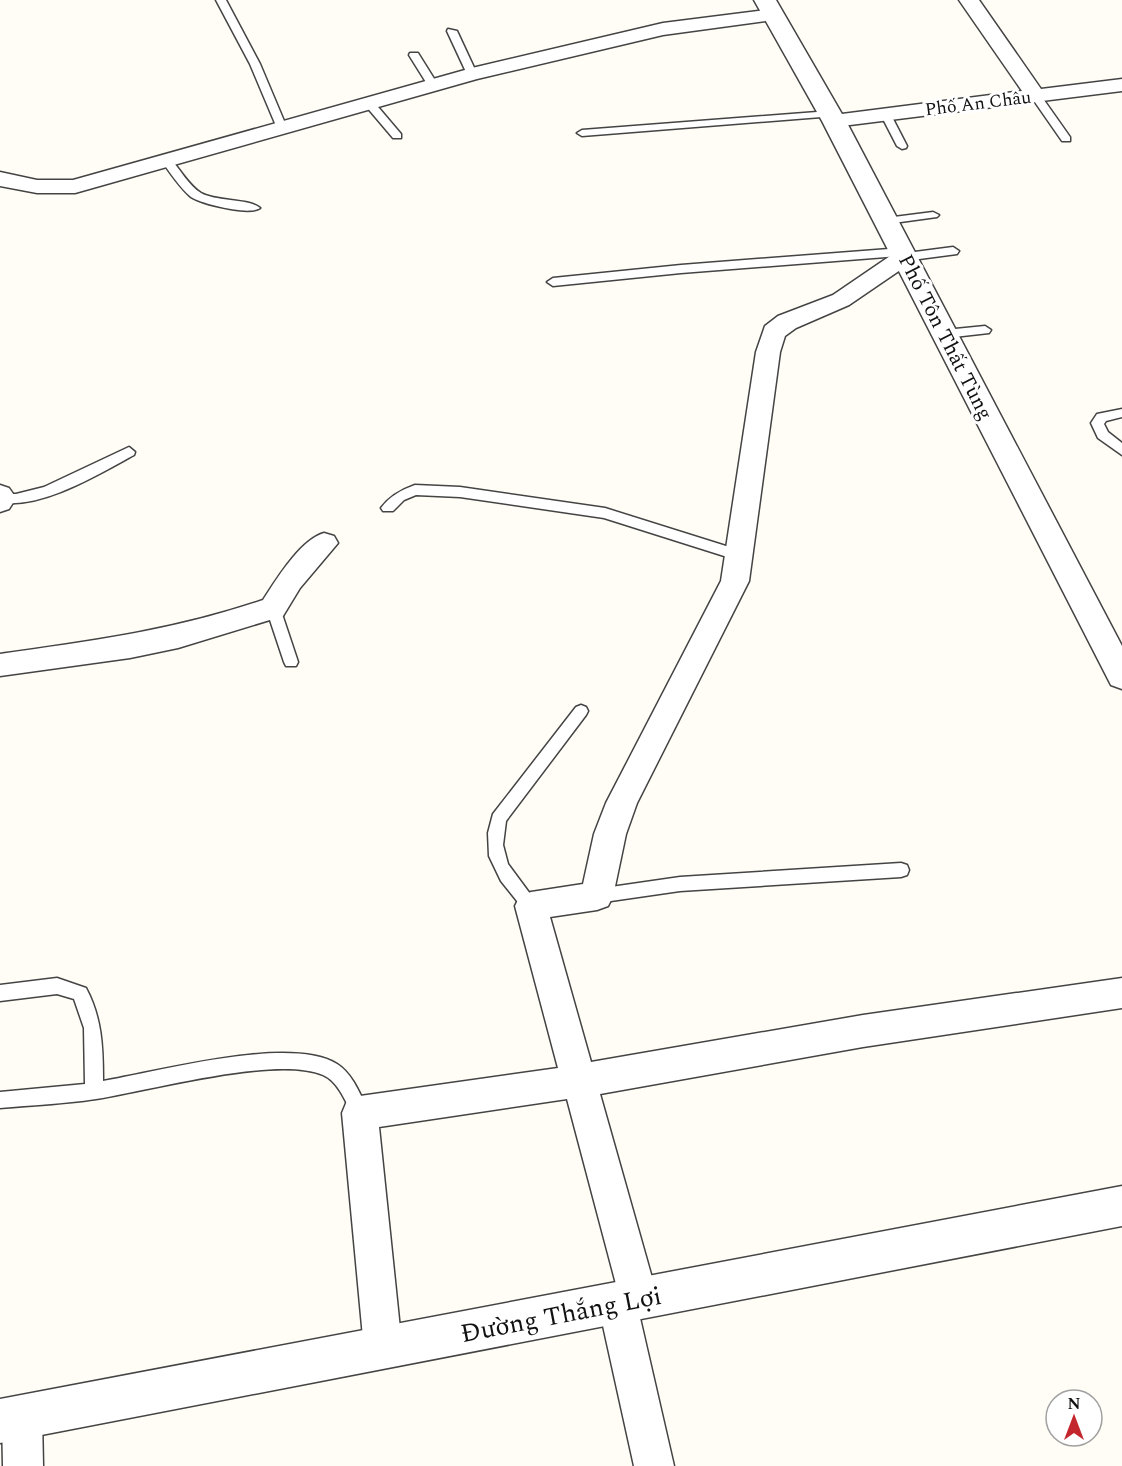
<svg xmlns="http://www.w3.org/2000/svg" width="1122" height="1466" font-family="Spectral,serif">
<style>
.lines{fill:none;stroke-linecap:round;stroke-linejoin:round}
.service-casing{stroke:#444;stroke-width:3}
.minor-casing{stroke:#444;stroke-width:3}
.tertiary-casing{stroke:#444;stroke-width:3}
.service{fill:#fff;fill-rule:evenodd}
.minor{fill:#fff;fill-rule:evenodd}
.tertiary{fill:#fff;fill-rule:evenodd}
.labels{text-anchor:middle;stroke-width:6;stroke-linejoin:round;paint-order:stroke}
.far-street-label{font-size:18px;fill:#111;stroke:#fff}
.street-label{font-size:21px;fill:#111;stroke:#fff}
.near-street-label{font-size:26px;fill:#111;stroke:#fff}
</style>
<rect width="100%" height="100%" fill="#fffdf5"/>
<g class="lines">
<g class="service-casing">
<g id="service">
<path d="M 216,0 L 226,0 L 260,64 L 287,128 L 286,130 L 282,131 L 277,128 L 250,64 Z"/>
<path d="M 448,29 L 457,31 L 477,74 L 476,76 L 467,74 L 447,31 Z"/>
<path d="M 410,53 L 418,53 L 438,85 L 437,87 L 429,87 L 409,55 Z"/>
<path d="M 1035,92 L 1039,93 L 1070,137 L 1070,141 L 1062,141 L 1030,95 Z"/>
<path d="M 369,100 L 373,101 L 401,134 L 401,138 L 393,138 L 365,105 L 365,101 Z"/>
<path d="M 830,111 L 835,114 L 834,116 L 582,136 L 577,133 L 582,130 Z"/>
<path d="M 886,112 L 891,115 L 907,146 L 906,148 L 902,149 L 897,146 L 881,115 Z"/>
<path d="M 166,157 L 170,158 C 179,168 189,186 201,193 C 217,202 248,198 260,208 C 250,216 202,204 191,197 C 180,188 169,171 161,160 Z"/>
<path d="M 933,212 L 939,215 L 937,217 L 886,224 L 880,221 L 886,218 Z"/>
<path d="M 953,247 L 959,251 L 957,254 L 904,261 L 900,260 L 899,256 L 681,273 L 553,286 L 547,282 L 553,278 L 681,265 L 902,248 L 906,249 L 907,253 Z"/>
<path d="M 985,326 L 991,330 L 989,333 L 945,338 L 939,334 L 945,330 Z"/>
<path d="M 1122,409 L 1122,417 L 1106,421 L 1104,424 L 1108,432 L 1122,443 L 1122,455 L 1098,438 L 1091,423 L 1097,414 Z"/>
<path d="M 129,447 L 135,452 L 134,455 C 99,474 40,510 0,502 L 0,494 L 16,494 L 44,487 Z"/>
<path d="M 415,485 L 460,487 L 605,508 L 745,552 L 747,556 L 740,561 L 604,518 L 460,497 L 416,495 L 404,500 L 393,511 L 383,511 L 381,508 C 390,496 401,490 415,485 Z"/>
<path d="M 273,603 L 280,608 L 298,662 L 296,666 L 286,666 L 284,662 L 266,608 Z"/>
<path d="M 581,705 L 586,707 L 588,711 L 586,715 L 506,821 L 503,845 L 508,864 L 539,906 L 537,911 L 531,913 L 525,911 L 501,881 L 489,856 L 488,833 L 493,814 L 576,707 Z"/>
<path d="M 901,863 L 907,865 L 909,870 L 907,875 L 901,877 L 680,891 L 597,903 L 591,901 L 589,896 L 591,891 L 597,889 L 680,877 Z"/>
<path d="M 57,978 L 86,988 C 102,1018 103,1047 103,1081 C 157,1072 290,1035 337,1064 C 353,1074 361,1096 369,1113 L 366,1119 L 360,1121 L 354,1119 C 347,1104 339,1082 323,1075 C 276,1055 148,1091 96,1099 C 64,1104 32,1105 0,1108 L 0,1092 L 85,1084 L 84,1028 L 74,999 L 57,994 L 0,1001 L 0,985 Z"/>
</g>
</g>
<g class="minor-casing">
<g id="minor">
<path d="M 959,0 L 979,0 L 1041,89 L 1122,79 L 1122,91 L 834,127 L 826,126 L 823,121 L 826,116 L 834,115 L 1022,91 Z"/>
<path d="M 773,9 L 780,11 L 783,15 L 780,19 L 663,35 L 477,79 L 75,193 L 37,193 L 0,186 L 0,172 L 37,180 L 73,180 L 472,68 L 663,23 Z"/>
<path d="M 904,250 L 912,252 L 916,257 L 912,262 L 849,305 L 796,328 L 785,336 L 780,352 L 749,581 L 637,803 L 626,834 L 613,896 L 608,906 L 597,910 L 550,917 L 591,1062 L 863,1015 L 1122,978 L 1122,1008 L 863,1047 L 600,1094 L 658,1299 L 652,1312 L 640,1318 L 674,1466 L 634,1466 L 598,1303 L 604,1290 L 616,1284 L 567,1099 L 379,1127 L 402,1348 L 397,1362 L 383,1367 L 369,1362 L 364,1348 L 342,1113 L 347,1101 L 360,1096 L 558,1068 L 515,906 L 520,896 L 531,892 L 583,884 L 594,834 L 606,803 L 721,581 L 756,352 L 765,326 L 778,316 L 833,295 L 896,252 Z"/>
<path d="M 0,485 L 9,488 L 16,498 L 9,509 L 0,512 Z"/>
<path d="M 324,533 L 334,536 L 338,543 L 300,588 L 283,616 L 178,648 L 130,658 L 0,676 L 0,654 C 92,641 175,630 263,600 C 276,580 300,540 324,533 Z"/>
<path d="M 22,1397 L 36,1403 L 42,1417 L 43,1466 L 3,1466 L 2,1417 L 8,1403 Z"/>
</g>
</g>
<g class="tertiary-casing">
<g id="tertiary">
<path d="M 754,0 L 776,0 L 846,121 L 1122,646 L 1122,689 L 1111,685 L 822,121 Z"/>
<path d="M 1122,1186 L 1122,1226 L 0,1443 L 0,1399 Z"/>
</g>
</g>
<use href="#service" class="service"/>
<use href="#minor" class="minor"/>
<use href="#tertiary" class="tertiary"/>
</g>
<g class="labels">
<g class="far-street-label">
<text transform="translate(978 103) rotate(-7)" y="6">Phố An Châu</text>
</g>
<g class="street-label">
<text transform="translate(946 337) rotate(63)" y="7">Phố Tôn Thất Tùng</text>
</g>
<g class="near-street-label">
<text transform="translate(561 1314) rotate(-11)" y="9">Đường Thắng Lợi</text>
</g>
</g>
<g transform="translate(1074 1418)"><circle r="28" fill="#ffffff" stroke="#a0a0a0" stroke-width="1.5"/>
<path d="M0-4.5L10 22L0 15L-10 22Z" fill="#c4262e"/>
<text y="-9" font-size="16" font-weight="bold" text-anchor="middle" fill="#111111">N</text>
</g>
</svg>
